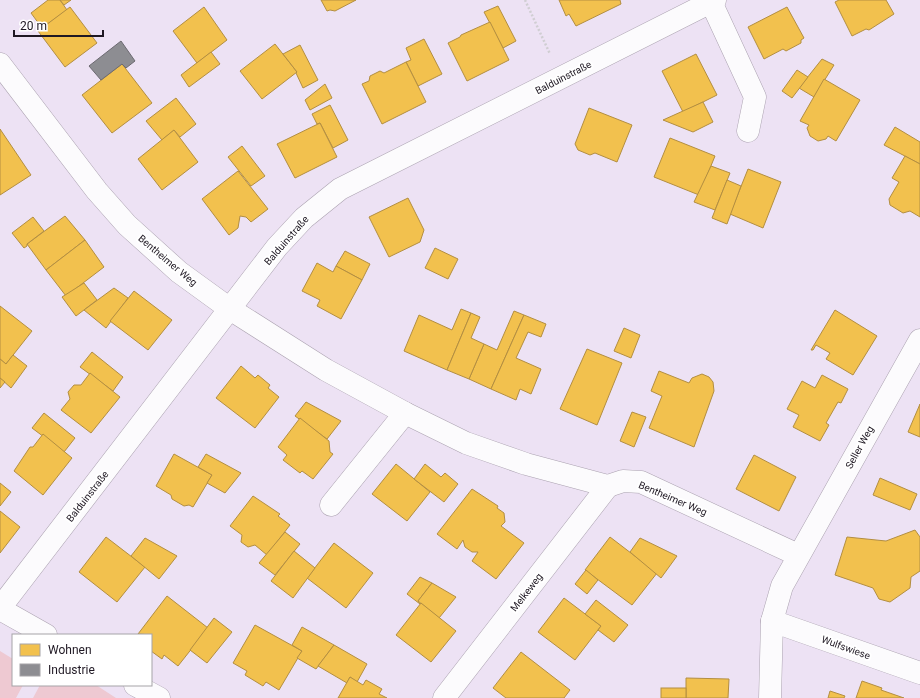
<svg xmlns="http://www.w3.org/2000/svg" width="920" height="698" font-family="Roboto,sans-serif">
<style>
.green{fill:#eec9d2}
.homes{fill:#f2c14e;stroke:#b38e41}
.industry{fill:#8d8d92;stroke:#6c6a71}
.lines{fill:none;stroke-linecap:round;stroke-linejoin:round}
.street-casing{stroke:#aba2b0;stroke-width:23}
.path{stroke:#d0ced2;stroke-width:2.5;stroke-dasharray:2 2;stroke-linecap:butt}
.street{stroke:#fcfbfd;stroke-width:22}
.labels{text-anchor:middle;stroke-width:4;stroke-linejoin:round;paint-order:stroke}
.street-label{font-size:10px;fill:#1f1823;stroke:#fff}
</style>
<rect width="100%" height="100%" fill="#ede2f4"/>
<g class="green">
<path d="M 0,651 L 13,659 L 13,685 L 23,685 L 16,698 L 0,698 Z"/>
<path d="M 40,685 L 96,685 L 116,698 L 33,698 Z"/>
</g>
<g class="homes">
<path d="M 48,0 L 60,0 L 67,10 L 42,28 L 31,13 Z"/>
<path d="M 60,0 L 71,0 L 64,5 Z"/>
<path d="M 321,0 L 356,0 L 335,11 L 330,10 L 327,11 Z"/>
<path d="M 559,0 L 620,0 L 621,4 L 576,26 L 569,14 L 566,16 Z"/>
<path d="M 839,0 L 886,0 L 894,14 L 869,30 L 866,29 L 852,36 L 835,2 Z"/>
<path d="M 498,6 L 516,41 L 503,48 L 484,12 Z"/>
<path d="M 70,7 L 97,43 L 65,67 L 38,31 Z"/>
<path d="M 204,7 L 227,40 L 197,63 L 173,31 Z"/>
<path d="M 787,7 L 804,38 L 801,40 L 801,43 L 786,51 L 783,49 L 764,59 L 748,27 Z"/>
<path d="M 490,22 L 509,60 L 467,81 L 448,43 L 460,37 L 461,35 Z"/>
<path d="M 424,39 L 442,74 L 418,86 L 406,62 L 411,60 L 406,48 Z"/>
<path d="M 275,44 L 297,72 L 262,99 L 240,71 Z"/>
<path d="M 300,45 L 318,80 L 303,88 L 296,73 L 297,72 L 283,54 Z"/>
<path d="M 211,52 L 220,64 L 189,87 L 181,75 Z"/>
<path d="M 696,54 L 717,95 L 683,112 L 662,71 Z"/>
<path d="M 822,59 L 834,65 L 814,97 L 799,88 Z"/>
<path d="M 406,62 L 426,102 L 382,124 L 362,84 L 369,81 L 370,76 L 380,71 L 384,73 Z"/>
<path d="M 122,64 L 152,103 L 112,133 L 82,95 Z"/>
<path d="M 797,70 L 808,77 L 792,98 L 782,91 Z"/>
<path d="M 824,79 L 860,100 L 836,141 L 828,136 L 826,139 L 818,141 L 810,136 L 807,128 L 809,125 L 800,121 Z"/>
<path d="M 325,84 L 332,98 L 310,110 L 305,100 Z"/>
<path d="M 176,98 L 196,124 L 180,137 L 174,130 L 162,140 L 146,121 Z"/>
<path d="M 703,102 L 713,122 L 693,132 L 663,120 Z"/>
<path d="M 330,105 L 348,140 L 333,148 L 320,123 L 317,124 L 312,114 Z"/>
<path d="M 589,108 L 632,125 L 617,162 L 595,153 L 590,155 L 578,150 L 575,144 Z"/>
<path d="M 320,123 L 337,157 L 295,178 L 277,144 Z"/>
<path d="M 895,127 L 920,142 L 920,164 L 884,145 Z"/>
<path d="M 0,129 L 31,175 L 0,195 Z"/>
<path d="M 174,130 L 198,162 L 162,190 L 138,159 Z"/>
<path d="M 670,138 L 715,156 L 699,195 L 654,177 Z"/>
<path d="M 242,146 L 265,176 L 251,186 L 228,157 Z"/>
<path d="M 905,156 L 920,164 L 920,217 L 910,211 L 903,213 L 890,205 L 889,199 L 899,182 L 892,178 Z"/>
<path d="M 711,166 L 730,173 L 715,210 L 694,202 Z"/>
<path d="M 748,169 L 781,182 L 763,228 L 730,214 Z"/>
<path d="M 238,171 L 268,209 L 251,222 L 246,217 L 240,216 L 238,228 L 229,235 L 202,199 Z"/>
<path d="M 727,180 L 741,186 L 727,224 L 712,218 Z"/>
<path d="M 408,198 L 424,230 L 420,242 L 389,257 L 369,217 Z"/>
<path d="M 65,216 L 85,240 L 46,270 L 27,244 Z"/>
<path d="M 33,217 L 44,231 L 27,244 L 27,246 L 24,248 L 12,233 Z"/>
<path d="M 85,240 L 104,267 L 66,296 L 46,270 Z"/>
<path d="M 435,248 L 458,259 L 448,279 L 425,268 Z"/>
<path d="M 345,251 L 370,264 L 362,280 L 336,266 Z"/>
<path d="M 317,263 L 333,272 L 336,266 L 362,280 L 341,319 L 317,306 L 320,300 L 302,291 Z"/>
<path d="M 84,283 L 97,300 L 76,316 L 62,297 Z"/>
<path d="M 114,288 L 128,298 L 106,328 L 84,310 Z"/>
<path d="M 134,291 L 172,320 L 148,350 L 110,321 Z"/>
<path d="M 0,306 L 32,331 L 6,364 L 0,359 Z"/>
<path d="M 461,309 L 471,313 L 447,370 L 404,351 L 419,315 L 452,330 Z"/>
<path d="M 835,310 L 877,336 L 853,375 L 826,359 L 830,353 L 816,345 L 813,350 L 811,350 Z"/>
<path d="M 514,311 L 524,315 L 491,389 L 469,379 L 484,344 L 497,350 Z"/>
<path d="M 471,313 L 480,317 L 471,338 L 484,344 L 469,379 L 447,370 Z"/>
<path d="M 524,315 L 546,324 L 541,337 L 528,332 L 516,358 L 541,369 L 531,394 L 520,389 L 516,400 L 491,389 Z"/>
<path d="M 624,328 L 640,335 L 631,358 L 614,351 Z"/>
<path d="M 587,349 L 622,363 L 597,425 L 560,409 Z"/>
<path d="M 92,352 L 123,377 L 113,391 L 80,367 Z"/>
<path d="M 13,355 L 27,366 L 11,388 L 0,378 L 0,359 L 6,364 Z"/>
<path d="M 241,366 L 255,378 L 258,375 L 270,385 L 268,388 L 279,397 L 255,428 L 216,398 Z"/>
<path d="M 659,371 L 689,383 L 692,378 L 702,374 L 709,377 L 713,382 L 714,391 L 694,447 L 649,428 L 662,396 L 651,391 Z"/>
<path d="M 90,373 L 120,397 L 91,433 L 61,410 L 70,399 L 68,392 L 74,385 L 81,385 Z"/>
<path d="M 822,375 L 848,389 L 841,403 L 838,402 L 826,423 L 829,425 L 820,441 L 793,427 L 799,415 L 787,409 L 802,381 L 815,388 Z"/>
<path d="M 0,378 L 5,382 L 0,388 Z"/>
<path d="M 306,402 L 341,421 L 327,439 L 295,416 Z"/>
<path d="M 920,404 L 920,437 L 908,432 Z"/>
<path d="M 632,412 L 646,417 L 634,447 L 620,441 Z"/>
<path d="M 44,413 L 75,438 L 64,452 L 32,428 Z"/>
<path d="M 300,418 L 329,441 L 330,452 L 333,454 L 313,479 L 302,471 L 300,473 L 283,460 L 287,455 L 278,447 Z"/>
<path d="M 43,434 L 72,458 L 43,495 L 14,471 L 30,447 L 33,447 Z"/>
<path d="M 174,454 L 212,475 L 193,507 L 189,505 L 184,506 L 172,499 L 171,495 L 156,486 Z"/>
<path d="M 206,454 L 241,473 L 225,493 L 207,483 L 212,475 L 198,467 Z"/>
<path d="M 754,455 L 796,477 L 779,511 L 736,489 Z"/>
<path d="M 396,464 L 430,492 L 407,521 L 372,494 Z"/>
<path d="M 425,464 L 441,477 L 445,473 L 458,484 L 444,502 L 414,479 Z"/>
<path d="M 880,478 L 917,494 L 910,510 L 873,495 Z"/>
<path d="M 0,483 L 11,492 L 0,506 Z"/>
<path d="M 472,489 L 498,506 L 497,508 L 504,513 L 505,522 L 501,526 L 524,543 L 496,579 L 472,561 L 478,552 L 472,552 L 465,547 L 463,540 L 457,549 L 437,534 Z"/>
<path d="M 253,496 L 280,514 L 278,516 L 290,525 L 267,555 L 255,545 L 248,547 L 241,542 L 242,535 L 230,526 Z"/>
<path d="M 0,511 L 20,527 L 0,553 Z"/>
<path d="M 915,530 L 920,537 L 920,571 L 911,577 L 910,588 L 890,602 L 879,599 L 873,588 L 835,575 L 847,537 L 886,541 Z"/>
<path d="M 285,532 L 300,544 L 275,575 L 259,563 Z"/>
<path d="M 106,537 L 145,567 L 117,602 L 79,572 Z"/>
<path d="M 610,537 L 657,573 L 632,605 L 585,570 Z"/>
<path d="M 145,538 L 177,556 L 159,579 L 131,556 Z"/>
<path d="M 640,538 L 677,556 L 661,578 L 630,552 Z"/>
<path d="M 334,543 L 373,573 L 346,608 L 307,578 Z"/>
<path d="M 294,551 L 315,568 L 293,598 L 271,581 Z"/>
<path d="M 586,570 L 598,580 L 587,594 L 575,584 Z"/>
<path d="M 420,577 L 432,583 L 418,601 L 420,604 L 407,594 Z"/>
<path d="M 432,583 L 456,597 L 439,618 L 418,601 Z"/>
<path d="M 167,596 L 208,628 L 178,666 L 164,655 L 162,659 L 151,651 L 151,635 L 138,634 Z"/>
<path d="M 564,598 L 601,626 L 575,660 L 538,632 Z"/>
<path d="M 596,600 L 628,625 L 614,642 L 598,630 L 601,626 L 585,614 Z"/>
<path d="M 421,603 L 456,631 L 431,662 L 396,635 Z"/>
<path d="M 214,618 L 232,632 L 207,663 L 190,650 Z"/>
<path d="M 255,625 L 302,651 L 279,690 L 266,682 L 263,686 L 245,675 L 247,671 L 233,663 Z"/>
<path d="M 302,627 L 334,645 L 316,669 L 297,658 L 302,651 L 292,645 Z"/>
<path d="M 334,645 L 367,664 L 357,682 L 350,677 L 347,683 L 318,666 Z"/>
<path d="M 521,652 L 570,690 L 564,698 L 506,698 L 493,688 Z"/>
<path d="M 350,677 L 363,685 L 366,680 L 382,689 L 379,694 L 387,698 L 338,698 Z"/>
<path d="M 686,678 L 729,679 L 728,698 L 686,698 Z"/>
<path d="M 862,681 L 882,688 L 881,690 L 904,698 L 856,698 Z"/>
<rect x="661" y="688" width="25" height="10"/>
<path d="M 830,691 L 845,696 L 844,698 L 828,698 Z"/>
</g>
<path class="industry" d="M 121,41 L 135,61 L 126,68 L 122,64 L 101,80 L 89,66 Z"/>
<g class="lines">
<g class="street-casing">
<g id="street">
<path d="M 711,2 L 755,97 L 748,131"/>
<path d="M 0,64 L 97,191 L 127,225 L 179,272 L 230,309 L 326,370 L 405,413 L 466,443 L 526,464 L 608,486 L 623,481 L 641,482 L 798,555"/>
<path d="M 331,505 L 405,413"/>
<path d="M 0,608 L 277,247 L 304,218 L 340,189 L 715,0"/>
<path d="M 0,609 L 46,635"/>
<path d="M 772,621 L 920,673"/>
<path d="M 135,685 L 159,698"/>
<path d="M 444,698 L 608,486"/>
<path d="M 770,698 L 772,621 L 782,586 L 920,340"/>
</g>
</g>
<path class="path" d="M 525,0 L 550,54"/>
<use href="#street" class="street"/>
</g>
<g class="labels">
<g class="street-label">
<text transform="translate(563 77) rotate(-27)" y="4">Balduinstraße</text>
<text transform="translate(286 240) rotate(-49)" y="4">Balduinstraße</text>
<text transform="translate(168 260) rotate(40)" y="4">Bentheimer Weg</text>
<text transform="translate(859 447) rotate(-61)" y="4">Seller Weg</text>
<text transform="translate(87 496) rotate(-52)" y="4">Balduinstraße</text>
<text transform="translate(673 498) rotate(23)" y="4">Bentheimer Weg</text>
<text transform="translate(526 592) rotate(-52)" y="4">Melkeweg</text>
<text transform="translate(846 647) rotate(20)" y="4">Wulfswiese</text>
</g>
</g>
<rect x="12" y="634" width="140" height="52" fill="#ffffff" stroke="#a5a3a7"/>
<rect x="20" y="644" width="20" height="12" fill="#f2c14e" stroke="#a5a3a7"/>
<text x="48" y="654" font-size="12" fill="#1f1823">Wohnen</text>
<rect x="20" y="664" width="20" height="12" fill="#8d8d92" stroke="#a5a3a7"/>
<text x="48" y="674" font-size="12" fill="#1f1823">Industrie</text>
<path d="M14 30v6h89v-6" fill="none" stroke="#1f1823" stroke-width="2"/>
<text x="20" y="30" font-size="12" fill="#1f1823" stroke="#ffffff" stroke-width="3" paint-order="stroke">20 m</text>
</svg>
